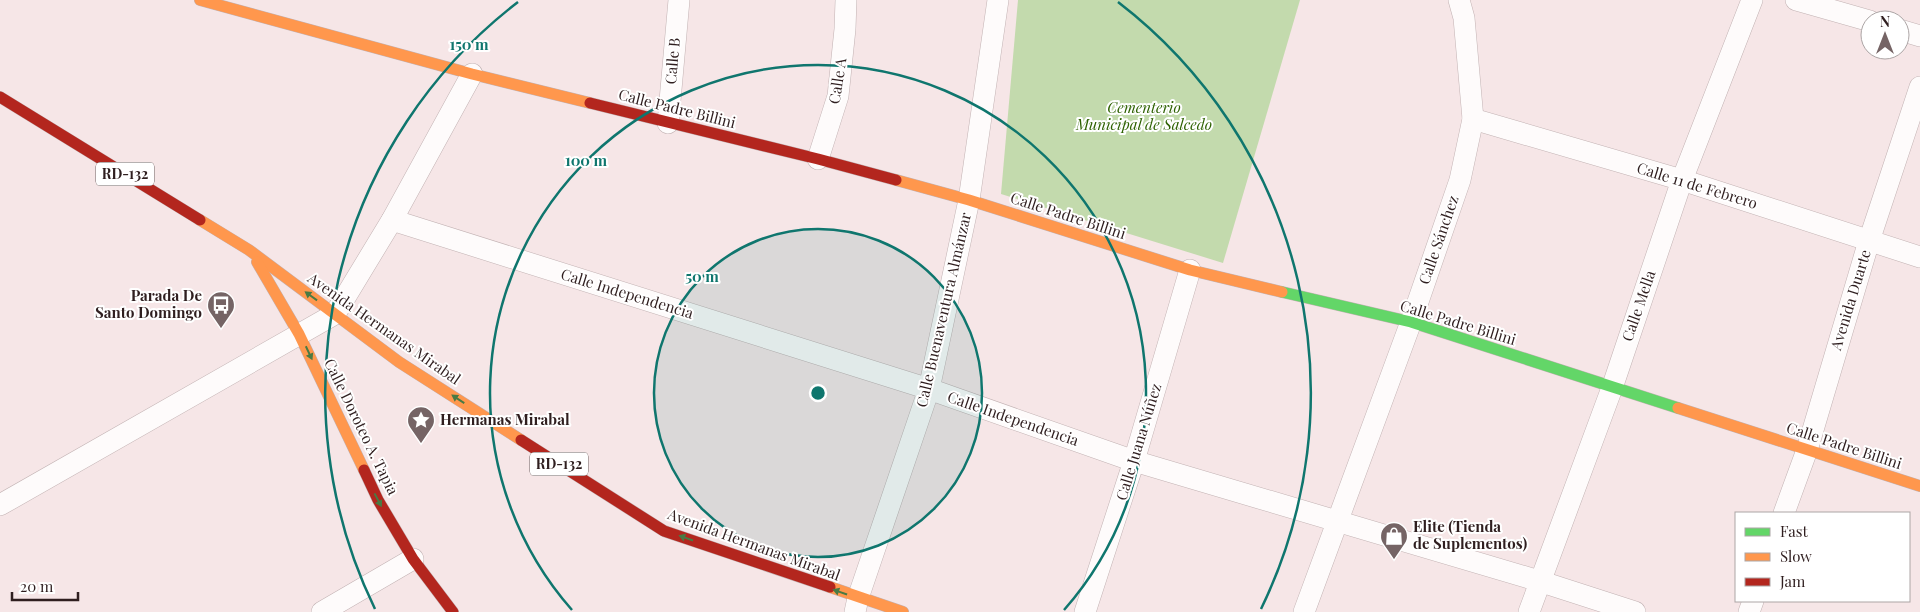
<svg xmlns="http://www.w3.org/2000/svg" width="1920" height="612" font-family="'Playfair Display',serif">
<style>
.green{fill:#c3daad}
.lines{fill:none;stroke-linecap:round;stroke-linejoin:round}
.street-casing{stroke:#c2b2b3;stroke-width:22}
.fast-casing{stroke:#c2b2b3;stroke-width:12}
.slow-casing{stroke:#c2b2b3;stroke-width:12}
.jam-casing{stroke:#c2b2b3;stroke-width:12}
.street{stroke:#fefbfb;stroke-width:21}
.fast{stroke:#63d668;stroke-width:11}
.slow{stroke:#ff974d;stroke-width:11}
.jam{stroke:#b3261e;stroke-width:11}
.oneway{fill:#497a44}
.ring{fill:none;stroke:#0f766e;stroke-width:2.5}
.labels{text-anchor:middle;stroke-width:4;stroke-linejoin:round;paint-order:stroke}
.shield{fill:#fff;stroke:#6d6262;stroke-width:1}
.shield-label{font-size:14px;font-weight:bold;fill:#2f1e1f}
.street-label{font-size:15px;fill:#2f1e1f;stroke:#fff}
.park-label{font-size:15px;font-style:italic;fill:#2d6100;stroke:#fff}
.poi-label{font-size:15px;font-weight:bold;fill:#2f1e1f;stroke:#fff;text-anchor:start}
.centre{fill:#0f766e;stroke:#fff;stroke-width:2.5}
.ring-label{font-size:15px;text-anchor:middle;font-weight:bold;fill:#0f766e;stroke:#fff;stroke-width:4;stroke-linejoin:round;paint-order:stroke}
</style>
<rect width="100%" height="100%" fill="#f6e6e7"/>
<path class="green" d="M 1018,0 L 1300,0 L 1223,263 L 1001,194 Z"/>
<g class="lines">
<g class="street-casing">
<g id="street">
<path d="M 1796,0 L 1870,21"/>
<path d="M 1900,30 L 1920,36"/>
<path d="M 1473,119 L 1682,180 L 1920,257"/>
<path d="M 668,123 L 679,0"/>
<path d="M 818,159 L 838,96 L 845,29 L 846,0"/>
<path d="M 392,220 L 929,389 L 1134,461 L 1539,581 L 1635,612"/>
<path d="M 0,505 L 335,314 L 392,220 L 472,74"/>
<path d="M 1784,513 L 1807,450 L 1869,241 L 1920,87"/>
<path d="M 322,612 L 413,559"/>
<path d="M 855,612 L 858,598 L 929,389 L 969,200 L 998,0"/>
<path d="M 1085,612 L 1134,461 L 1190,270"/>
<path d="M 1304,612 L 1411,322 L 1460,180 L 1473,119 L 1464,18 L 1459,0"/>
<path d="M 1529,612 L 1612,388 L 1682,180 L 1752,0"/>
<path d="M 1749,612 L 1753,601"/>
</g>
</g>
<g class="fast-casing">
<path id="fast" d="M 1282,292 L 1411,322 L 1678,408"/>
</g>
<g class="slow-casing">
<g id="slow">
<path d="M 200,0 L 472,74 L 590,103"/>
<path d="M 896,180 L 969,200 L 1190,270 L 1282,292"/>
<path d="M 200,220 L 249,250 L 399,362 L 521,440"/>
<path d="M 257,262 L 299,334 L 364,470"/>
<path d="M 1678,408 L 1920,486"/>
<path d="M 830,587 L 903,612"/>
</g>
</g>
<g class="jam-casing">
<g id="jam">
<path d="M 0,97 L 200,220"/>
<path d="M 590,103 L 818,159 L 896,180"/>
<path d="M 521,440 L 664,531 L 830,587"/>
<path d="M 364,470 L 378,500 L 413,559 L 453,612"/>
</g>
</g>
<use href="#street" class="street"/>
<use href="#fast" class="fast"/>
<use href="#slow" class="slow"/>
<use href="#jam" class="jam"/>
</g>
<defs><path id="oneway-solid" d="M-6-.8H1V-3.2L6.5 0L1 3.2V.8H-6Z" transform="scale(1.25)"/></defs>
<g class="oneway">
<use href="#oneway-solid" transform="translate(311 296) rotate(-144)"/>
<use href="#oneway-solid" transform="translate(309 353) rotate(65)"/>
<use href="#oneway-solid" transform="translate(458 399) rotate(-147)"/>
<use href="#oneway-solid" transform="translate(378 500) rotate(62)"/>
<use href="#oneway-solid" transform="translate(686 538) rotate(-161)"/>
<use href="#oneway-solid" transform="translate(840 592) rotate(-161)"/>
</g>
<circle cx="818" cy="393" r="164" fill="#0f766e" fill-opacity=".12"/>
<g class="ring">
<circle cx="818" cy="393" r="164"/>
<path d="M572 610A328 328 0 1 1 1064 610"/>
<path d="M375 609A493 493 0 0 1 518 2M1118 2A493 493 0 0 1 1261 609"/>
</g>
<defs>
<g id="bus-pin" transform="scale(1.4375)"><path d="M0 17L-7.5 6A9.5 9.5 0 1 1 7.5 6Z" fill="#756465" stroke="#fff"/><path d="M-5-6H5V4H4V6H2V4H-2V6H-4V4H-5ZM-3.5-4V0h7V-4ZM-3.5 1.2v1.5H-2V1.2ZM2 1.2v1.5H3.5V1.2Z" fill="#fff"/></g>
<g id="sight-pin" transform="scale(1.4375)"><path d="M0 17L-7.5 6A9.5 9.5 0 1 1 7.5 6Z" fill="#756465" stroke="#fff"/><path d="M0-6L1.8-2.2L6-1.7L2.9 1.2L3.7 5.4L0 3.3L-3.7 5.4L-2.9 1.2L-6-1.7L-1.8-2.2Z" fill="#fff"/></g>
<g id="shop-pin" transform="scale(1.4375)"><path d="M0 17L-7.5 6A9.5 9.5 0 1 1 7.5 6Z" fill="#756465" stroke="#fff"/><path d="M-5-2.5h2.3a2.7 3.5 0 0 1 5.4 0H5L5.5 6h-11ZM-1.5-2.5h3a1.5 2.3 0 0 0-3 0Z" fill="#fff"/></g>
</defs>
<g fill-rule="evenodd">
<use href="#bus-pin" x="221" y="305"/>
<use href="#sight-pin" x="421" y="420"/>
<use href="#shop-pin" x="1394" y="536"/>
</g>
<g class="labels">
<g class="shield">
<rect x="96" y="162.5" width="58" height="23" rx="4"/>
<rect x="530" y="452.5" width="58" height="23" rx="4"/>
</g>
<g class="shield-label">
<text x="125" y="179">RD-132</text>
<text x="559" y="469">RD-132</text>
</g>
<g class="street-label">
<text transform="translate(673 61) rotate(-85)" y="5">Calle B</text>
<text transform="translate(838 81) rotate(-81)" y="5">Calle A</text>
<text transform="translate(677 109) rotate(14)" y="5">Calle Padre Billini</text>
<text transform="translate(1697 186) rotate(17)" y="5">Calle 11 de Febrero</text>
<text transform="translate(1068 216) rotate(18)" y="5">Calle Padre Billini</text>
<text transform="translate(1439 240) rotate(-71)" y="5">Calle Sánchez</text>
<text transform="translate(627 294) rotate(17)" y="5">Calle Independencia</text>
<text transform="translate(1851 300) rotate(-73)" y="5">Avenida Duarte</text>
<text transform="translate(1639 306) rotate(-71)" y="5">Calle Mella</text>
<text transform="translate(944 310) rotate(-77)" y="5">Calle Buenaventura Almánzar</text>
<text transform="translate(1458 323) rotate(17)" y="5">Calle Padre Billini</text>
<text transform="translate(384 329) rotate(35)" y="5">Avenida Hermanas Mirabal</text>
<text transform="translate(1013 419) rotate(19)" y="5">Calle Independencia</text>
<text transform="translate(361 427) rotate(64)" y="5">Calle Doroteo A. Tapia</text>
<text transform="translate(1139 442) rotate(-73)" y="5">Calle Juana Núñez</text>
<text transform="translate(1844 446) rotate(18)" y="5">Calle Padre Billini</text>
<text transform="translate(754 545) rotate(20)" y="5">Avenida Hermanas Mirabal</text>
</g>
<g class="park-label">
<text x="1144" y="113">Cementerio<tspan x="1144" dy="17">Municipal de Salcedo</tspan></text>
</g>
<g class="poi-label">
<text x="202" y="301" text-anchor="end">Parada De<tspan x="202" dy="17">Santo Domingo</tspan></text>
<text x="440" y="425">Hermanas Mirabal</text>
<text x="1413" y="532">Elite (Tienda<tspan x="1413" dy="17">de Suplementos)</tspan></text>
</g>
</g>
<circle cx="818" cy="393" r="8" class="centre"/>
<g class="ring-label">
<text x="469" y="50">150 m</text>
<text x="586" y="166">100 m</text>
<text x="702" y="282">50 m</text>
</g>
<rect x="1735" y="512" width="175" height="90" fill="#ffffff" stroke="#aca5a5"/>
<rect x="1745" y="528" width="25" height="8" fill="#63d668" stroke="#aca5a5"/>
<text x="1780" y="537" font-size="15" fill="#2f1e1f">Fast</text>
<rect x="1745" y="553" width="25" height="8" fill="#ff974d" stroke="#aca5a5"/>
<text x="1780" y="562" font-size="15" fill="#2f1e1f">Slow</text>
<rect x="1745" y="578" width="25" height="8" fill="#b3261e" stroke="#aca5a5"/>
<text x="1780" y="587" font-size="15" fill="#2f1e1f">Jam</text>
<g transform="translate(1885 35)"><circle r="24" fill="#ffffff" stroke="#aca5a5"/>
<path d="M0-4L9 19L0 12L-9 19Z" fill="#756465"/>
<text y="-8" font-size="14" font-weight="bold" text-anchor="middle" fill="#2f1e1f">N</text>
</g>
<path d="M12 592v8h66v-8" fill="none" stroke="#2f1e1f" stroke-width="2.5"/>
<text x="20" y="592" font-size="15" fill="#2f1e1f" stroke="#ffffff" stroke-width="4" paint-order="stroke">20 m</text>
</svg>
